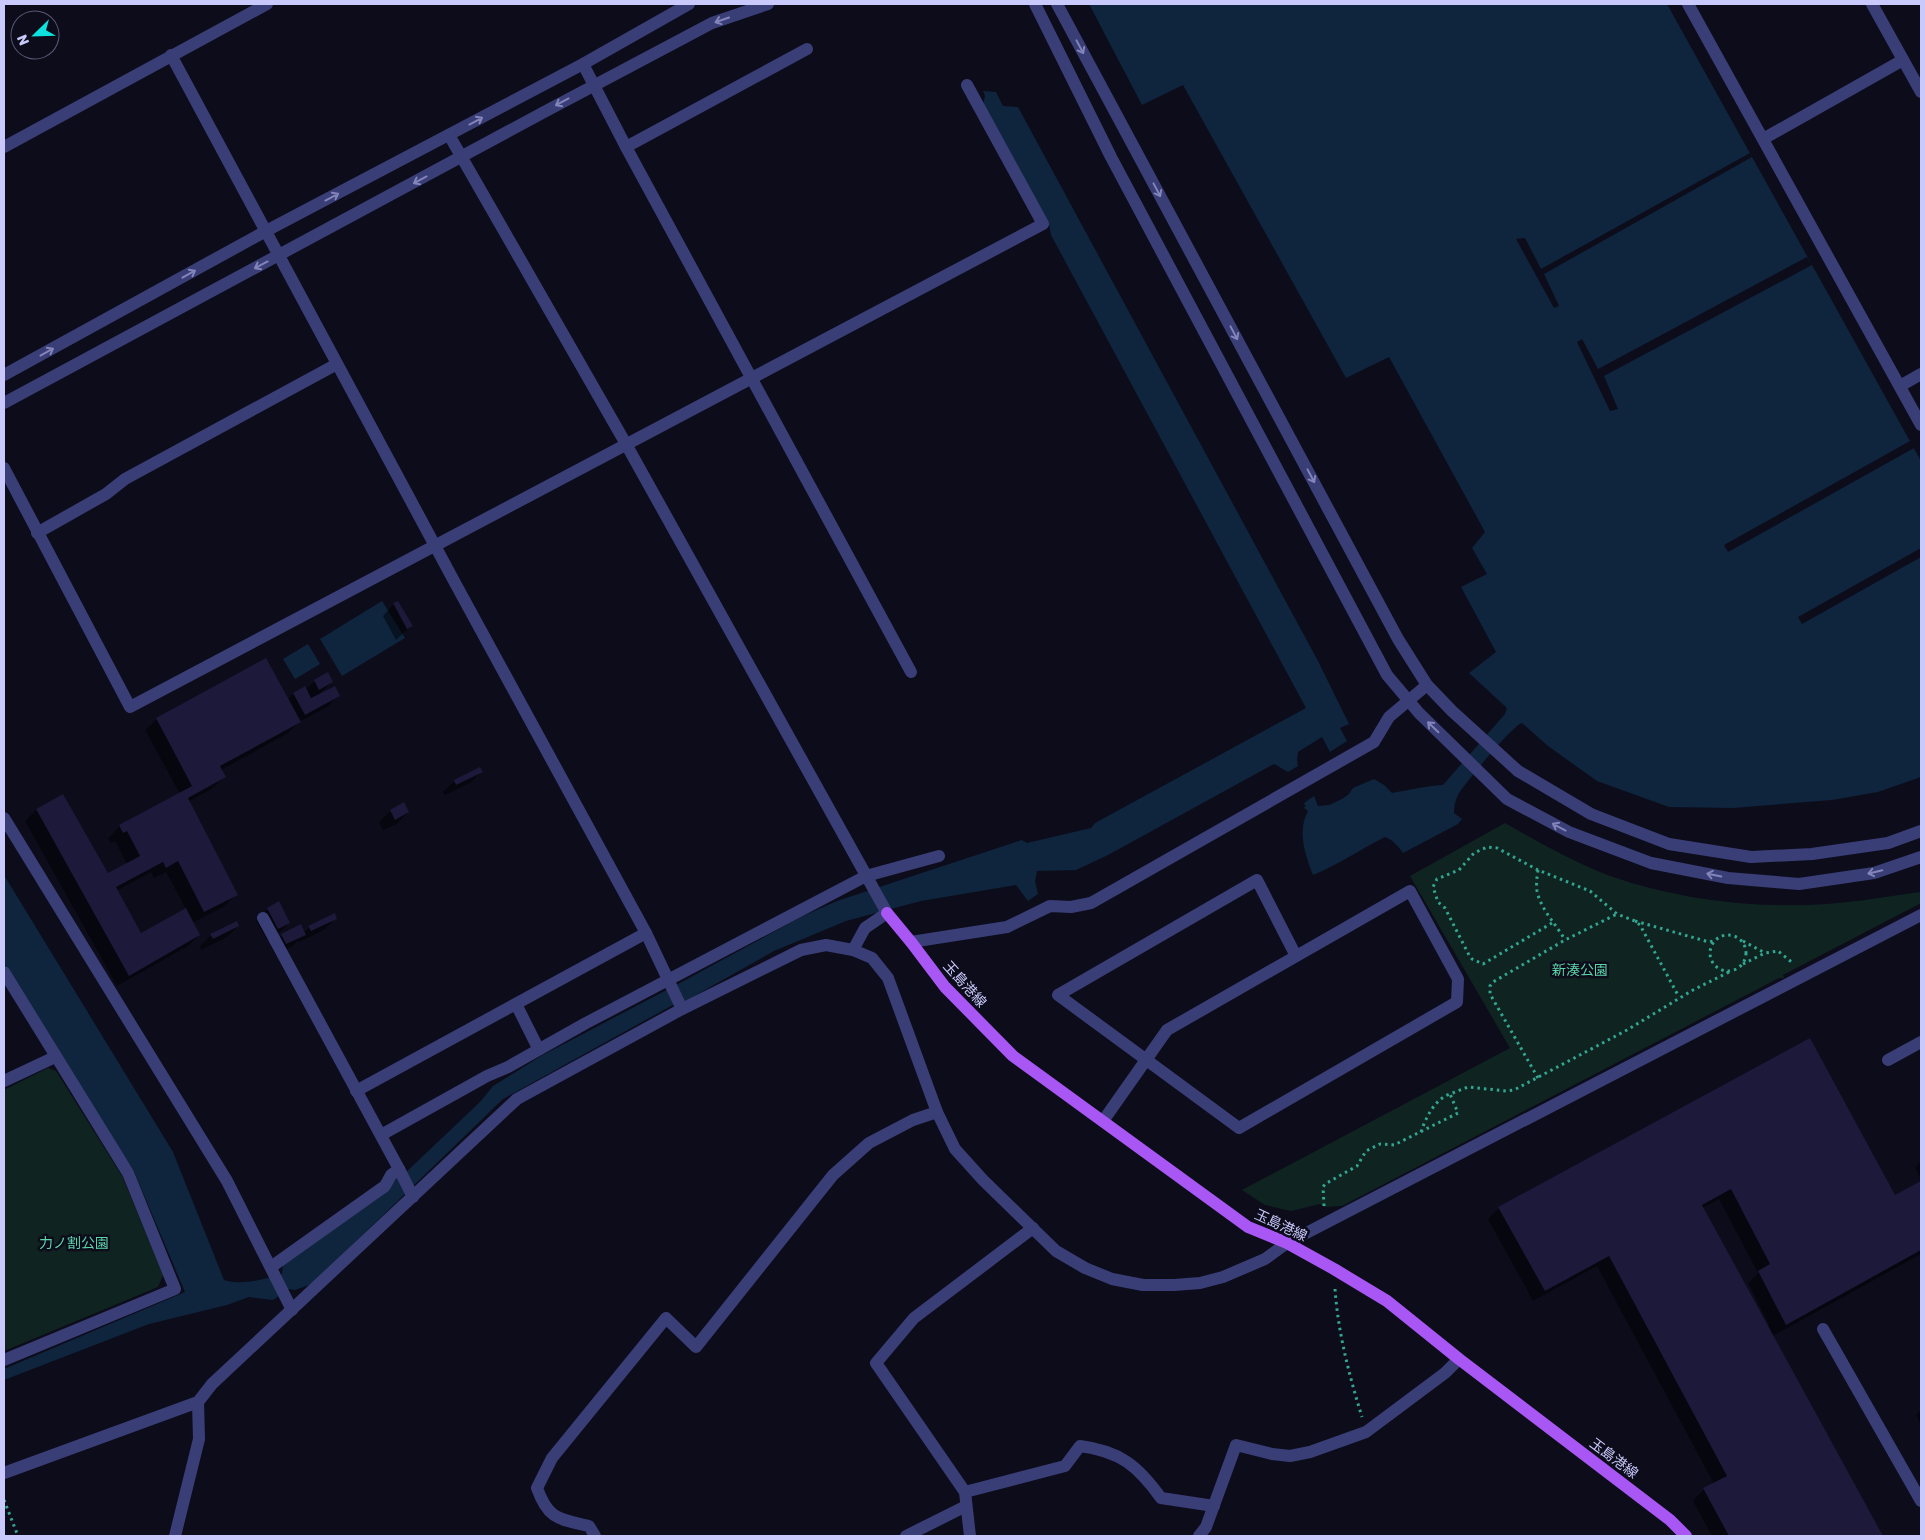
<svg xmlns="http://www.w3.org/2000/svg" width="1925" height="1540" font-family="Rubik,'Noto Sans JP',sans-serif">
<style>
.green{fill:#0f2421}
.water{fill:#0e253d}
.pier{fill:#0d0c1b}
.shadow{fill:#0007;fill-rule:evenodd}
.building{fill:#1c193a}
.lines{fill:none;stroke-linecap:round;stroke-linejoin:round}
.path{stroke:#34a591;stroke-width:3;stroke-dasharray:2.5 4;stroke-linecap:butt}
.minor{stroke:#3a3e77;stroke-width:12}
.major{stroke:#a857f4;stroke-width:12}
.oneway{stroke:#8284ba}
.labels{text-anchor:middle;stroke-width:5;stroke-linejoin:round;paint-order:stroke}
.park-label{font-size:14px;fill:#5bd5a9;stroke:#0d0c1b}
.street-label{font-size:14px;fill:#c9c9fc;stroke:#0d0c1b}
</style>
<rect width="100%" height="100%" fill="#0d0c1b"/>
<g class="green">
<path d="M 1505,823 C 1538,842 1575,863 1610,876 C 1680,900 1754,909 1827,904 C 1858,902 1890,896 1921,892 L 1921,903 L 1783,975 L 1784,978 L 1779,978 L 1342,1206 L 1324,1207 L 1320,1204 L 1291,1211 L 1265,1205 L 1242,1190 L 1510,1048 L 1410,876 Z"/>
<path d="M 48,1068 L 56,1071 L 122,1176 L 163,1275 L 158,1287 L 4,1351 L 4,1090 Z"/>
</g>
<g class="water">
<path d="M 1089,4 L 1667,4 L 1921,461 L 1921,777 L 1878,792 L 1832,800 L 1733,808 L 1669,807 L 1597,781 L 1548,746 L 1522,723 C 1513,725 1464,784 1458,795 C 1455,801 1454,807 1454,813 L 1462,819 L 1458,824 L 1403,853 C 1398,846 1393,840 1385,837 C 1361,849 1338,865 1313,875 C 1305,855 1297,831 1308,811 L 1303,807 L 1306,807 L 1304,803 L 1314,796 L 1318,806 L 1329,805 L 1342,799 L 1349,794 L 1353,788 L 1374,779 L 1384,785 L 1392,793 C 1409,790 1425,786 1443,785 L 1505,714 L 1507,708 L 1469,673 L 1496,652 L 1461,587 L 1487,574 L 1472,548 L 1485,532 L 1389,357 L 1346,378 L 1183,85 L 1142,105 Z"/>
<path d="M 983,91 L 996,92 L 1003,106 L 1018,107 L 1318,661 L 1349,724 L 1340,728 L 1347,741 L 1330,752 L 1322,737 L 1298,752 L 1297,759 L 1298,766 L 1288,772 L 1274,764 L 1108,855 L 1076,870 L 1037,871 L 1035,881 L 1038,894 L 1028,901 L 1016,885 L 921,901 L 846,921 L 774,951 L 689,999 L 671,1006 L 503,1099 L 312,1284 L 295,1290 L 289,1289 L 273,1300 L 249,1297 L 227,1305 L 149,1324 L 4,1380 L 4,1369 L 185,1292 L 133,1169 L 102,1123 L 4,963 L 4,875 L 173,1152 L 224,1280 C 241,1286 265,1279 282,1274 L 283,1264 L 394,1176 L 404,1174 L 480,1102 L 493,1086 L 541,1056 L 678,984 L 803,916 L 837,901 L 1022,840 L 1027,843 L 1091,828 L 1095,823 L 1306,708 L 1051,235 L 1049,224 L 983,105 L 985,96 Z"/>
<path d="M 382,601 L 405,638 L 342,676 L 320,639 Z"/>
<path d="M 308,644 L 320,664 L 295,679 L 283,659 Z"/>
</g>
<g class="pier">
<path d="M 1750,153 L 1752,157 L 1544,274 L 1559,306 L 1554,308 L 1516,239 L 1525,238 L 1541,269 Z"/>
<path d="M 1807,257 L 1812,265 L 1604,376 L 1618,409 L 1610,411 L 1577,342 L 1582,339 L 1598,369 Z"/>
<path d="M 1910,441 L 1914,448 L 1728,552 L 1724,545 Z"/>
<path d="M 1921,548 L 1921,557 L 1802,624 L 1798,617 Z"/>
</g>
<g class="shadow">
<path d="M 394,604 L 411,626 L 396,640 L 383,616 Z"/>
<path d="M 315,681 L 332,682 L 319,695 L 338,696 L 327,707 L 299,722 L 288,733 L 221,770 L 224,777 L 213,788 L 188,802 L 236,894 L 225,906 L 192,923 L 199,935 L 188,946 L 117,986 L 25,821 L 36,810 L 63,795 L 108,874 L 127,864 L 115,841 L 111,843 L 108,838 L 120,826 L 180,794 L 145,730 L 157,719 L 287,700 L 293,694 L 305,688 L 305,690 ZM 151,872 L 154,878 L 166,872 L 186,909 L 141,935 L 116,891 Z"/>
<path d="M 481,772 L 470,783 L 445,795 L 443,792 L 455,781 Z"/>
<path d="M 404,804 L 408,812 L 397,824 L 383,830 L 379,822 L 390,811 Z"/>
<path d="M 268,909 L 289,923 L 278,934 L 267,940 L 256,920 Z"/>
<path d="M 336,918 L 324,930 L 299,942 L 298,940 L 293,946 L 275,954 L 271,946 L 282,935 L 303,933 L 309,927 Z"/>
<path d="M 238,926 L 227,937 L 201,950 L 200,946 L 211,935 Z"/>
<path d="M 1809,1040 L 1895,1197 L 1921,1182 L 1921,1254 L 1773,1336 L 1882,1536 L 1712,1536 L 1693,1501 L 1704,1489 L 1714,1484 L 1597,1266 L 1533,1301 L 1488,1219 L 1499,1208 ZM 1719,1199 L 1758,1273 L 1748,1283 L 1769,1325 L 1767,1326 L 1703,1208 Z"/>
<path d="M 1921,1161 L 1921,1179 L 1915,1167 Z"/>
<path d="M 1921,1410 L 1921,1425 L 1916,1415 Z"/>
</g>
<g class="building">
<path d="M 398,601 L 413,626 L 407,629 L 393,603 Z"/>
<path d="M 266,658 L 301,722 L 220,766 L 226,777 L 188,798 L 238,895 L 204,912 L 178,861 L 166,868 L 163,862 L 116,887 L 141,933 L 186,908 L 200,935 L 129,976 L 36,809 L 63,794 L 108,873 L 140,856 L 127,831 L 123,833 L 119,825 L 192,786 L 156,718 Z"/>
<path d="M 328,672 L 333,682 L 319,690 L 314,680 Z"/>
<path d="M 305,686 L 311,698 L 335,686 L 340,696 L 305,715 L 293,693 Z"/>
<path d="M 480,767 L 483,772 L 456,785 L 454,780 Z"/>
<path d="M 404,802 L 409,812 L 395,820 L 390,810 Z"/>
<path d="M 279,901 L 290,923 L 278,929 L 267,908 Z"/>
<path d="M 335,913 L 337,919 L 311,931 L 308,926 Z"/>
<path d="M 237,921 L 239,926 L 213,939 L 210,934 Z"/>
<path d="M 301,924 L 306,935 L 286,944 L 281,934 Z"/>
<path d="M 1810,1038 L 1895,1195 L 1921,1181 L 1921,1250 L 1786,1325 L 1758,1271 L 1770,1264 L 1731,1189 L 1702,1205 L 1883,1536 L 1729,1536 L 1703,1488 L 1727,1476 L 1609,1256 L 1545,1291 L 1498,1207 Z"/>
</g>
<g class="lines">
<g class="path">
<path d="M 1538,870 C 1537,877 1536,884 1537,891 C 1541,910 1556,924 1565,940"/>
<path d="M 1635,921 L 1709,942 L 1713,941"/>
<path d="M 1552,923 L 1483,964 L 1472,959 L 1469,955 L 1445,908 L 1438,902 L 1433,887 L 1437,879 L 1459,870 L 1474,853 L 1487,847 L 1497,848 L 1538,870 L 1590,891 L 1617,914 L 1635,921 L 1640,925 L 1679,997"/>
<circle cx="1728" cy="953" r="18"/>
<path d="M 1743,941 L 1765,953"/>
<path d="M 1743,964 L 1765,953 L 1778,951 L 1794,964"/>
<path d="M 1538,1078 L 1490,994 L 1490,986 L 1493,982 L 1565,940 L 1617,914"/>
<path d="M 1421,1132 C 1426,1117 1435,1099 1450,1094"/>
<path d="M 1324,1206 L 1323,1187 L 1325,1184 L 1357,1166 L 1366,1151 L 1380,1144 L 1394,1145 L 1458,1113 L 1450,1094 L 1468,1087 L 1506,1091 L 1514,1090 L 1627,1030 L 1693,990 L 1731,971"/>
<path d="M 1335,1289 C 1338,1332 1349,1375 1362,1417"/>
<path d="M 4,1500 L 18,1536"/>
</g>
<g class="minor">
<path d="M 1035,4 L 1111,157 L 1387,675 L 1419,713 L 1507,799 L 1569,832 L 1651,863 L 1728,878 L 1799,884 L 1874,873 L 1921,857"/>
<path d="M 1057,4 L 1398,639 L 1427,685 L 1452,711 L 1518,771 L 1591,814 L 1669,844 L 1751,857 L 1812,854 L 1888,843 L 1921,831"/>
<path d="M 1688,4 L 1921,425"/>
<path d="M 1872,4 L 1921,92"/>
<path d="M 171,55 L 454,581 L 646,933 L 682,1009"/>
<path d="M 583,64 L 626,147 L 911,672"/>
<path d="M 449,135 L 626,444 L 887,913 L 865,928 L 853,950 L 872,958 L 888,978 L 937,1112 L 955,1149 L 983,1180 L 1056,1251 L 1085,1268 L 1112,1279 L 1143,1285 L 1174,1285 L 1200,1283 L 1223,1277 L 1265,1259 L 1287,1243 L 1921,915"/>
<path d="M 1763,139 L 1903,60"/>
<path d="M 4,147 L 267,4"/>
<path d="M 626,147 L 807,49"/>
<path d="M 4,375 L 266,231 L 583,64 L 689,4"/>
<path d="M 1900,386 L 1921,374"/>
<path d="M 4,403 L 546,111 L 712,23 L 768,4"/>
<path d="M 4,468 L 130,707 L 1043,224 L 967,85"/>
<path d="M 37,533 L 106,494 L 125,479 L 337,364"/>
<path d="M 4,818 L 227,1181 L 292,1310"/>
<path d="M 263,918 L 399,1169 L 391,1175 L 385,1186 L 271,1267"/>
<path d="M 911,942 L 1007,927 L 1050,906 L 1071,907 L 1091,903 L 1374,742 L 1389,717 L 1427,685"/>
<path d="M 4,972 L 128,1173 L 175,1289 L 4,1360"/>
<path d="M 516,1004 L 537,1046 L 540,1049"/>
<path d="M 1888,1060 L 1921,1042"/>
<path d="M 4,1081 L 55,1057"/>
<path d="M 356,1091 L 646,933"/>
<path d="M 1103,1121 L 1167,1030 L 1410,891 L 1458,979 L 1457,1002 L 1239,1128 L 1058,995 L 1257,880 L 1296,956"/>
<path d="M 381,1135 L 487,1076 L 508,1067 L 586,1023 L 866,876 L 939,856"/>
<path d="M 399,1169 L 413,1197"/>
<path d="M 1823,1329 L 1921,1501"/>
<path d="M 4,1473 L 198,1402 L 212,1384 L 517,1099 L 682,1009 L 801,950 L 826,945 L 853,950"/>
<path d="M 965,1492 L 1065,1466 L 1080,1446 C 1120,1451 1138,1466 1161,1498 L 1214,1506"/>
<path d="M 175,1536 L 199,1439 L 198,1402"/>
<path d="M 595,1536 L 589,1526 C 558,1519 548,1519 537,1488 L 552,1458 L 666,1318 L 696,1347 L 833,1175 L 869,1143 L 913,1120 L 937,1112"/>
<path d="M 906,1536 L 966,1506"/>
<path d="M 970,1536 L 965,1492 L 876,1363 L 914,1318 L 1033,1228"/>
<path d="M 1199,1536 L 1206,1527 L 1236,1445 L 1272,1454 L 1290,1456 L 1310,1452 L 1366,1432 L 1445,1373 L 1459,1359"/>
</g>
<path class="major" d="M 887,913 L 911,942 L 945,987 L 1013,1056 L 1248,1227 L 1287,1243 L 1334,1269 L 1387,1301 L 1459,1359 L 1670,1520 L 1686,1536"/>
</g>
<defs><path id="oneway-shaft" d="M-6 0H5M1.5-3L5.5 0L1.5 3" fill="none" stroke-width="1.6" stroke-linecap="round" stroke-linejoin="round" transform="scale(1.25)"/></defs>
<g class="oneway">
<use href="#oneway-shaft" transform="translate(722 20) rotate(161)"/>
<use href="#oneway-shaft" transform="translate(1080 47) rotate(62)"/>
<use href="#oneway-shaft" transform="translate(562 102) rotate(152)"/>
<use href="#oneway-shaft" transform="translate(476 121) rotate(-28)"/>
<use href="#oneway-shaft" transform="translate(420 180) rotate(152)"/>
<use href="#oneway-shaft" transform="translate(1157 190) rotate(62)"/>
<use href="#oneway-shaft" transform="translate(332 197) rotate(-28)"/>
<use href="#oneway-shaft" transform="translate(261 265) rotate(152)"/>
<use href="#oneway-shaft" transform="translate(189 274) rotate(-29)"/>
<use href="#oneway-shaft" transform="translate(1234 333) rotate(62)"/>
<use href="#oneway-shaft" transform="translate(47 352) rotate(-29)"/>
<use href="#oneway-shaft" transform="translate(1311 476) rotate(62)"/>
<use href="#oneway-shaft" transform="translate(1433 727) rotate(-136)"/>
<use href="#oneway-shaft" transform="translate(1559 827) rotate(-152)"/>
<use href="#oneway-shaft" transform="translate(1875 872) rotate(166)"/>
<use href="#oneway-shaft" transform="translate(1714 875) rotate(-169)"/>
</g>
<g class="labels">
<g class="park-label">
<text x="1580" y="975">新湊公園</text>
<text x="74" y="1248">力ノ割公園</text>
</g>
<g class="street-label">
<text transform="translate(965 984) rotate(48)" y="5">玉島港線</text>
<text transform="translate(1281 1225) rotate(25)" y="5">玉島港線</text>
<text transform="translate(1614 1458) rotate(37)" y="5">玉島港線</text>
</g>
</g>
<rect width="1925" height="1540" fill="none" stroke="#c9c9fc" stroke-width="10"/>
<g transform="translate(35 35) rotate(247)"><circle r="24" fill="#0d0c1b" stroke="#585875"/>
<path d="M0-4L9 19L0 12L-9 19Z" fill="#0ee2df"/>
<text y="-8" font-size="14" font-weight="bold" text-anchor="middle" fill="#c9c9fc">N</text>
</g>
</svg>
